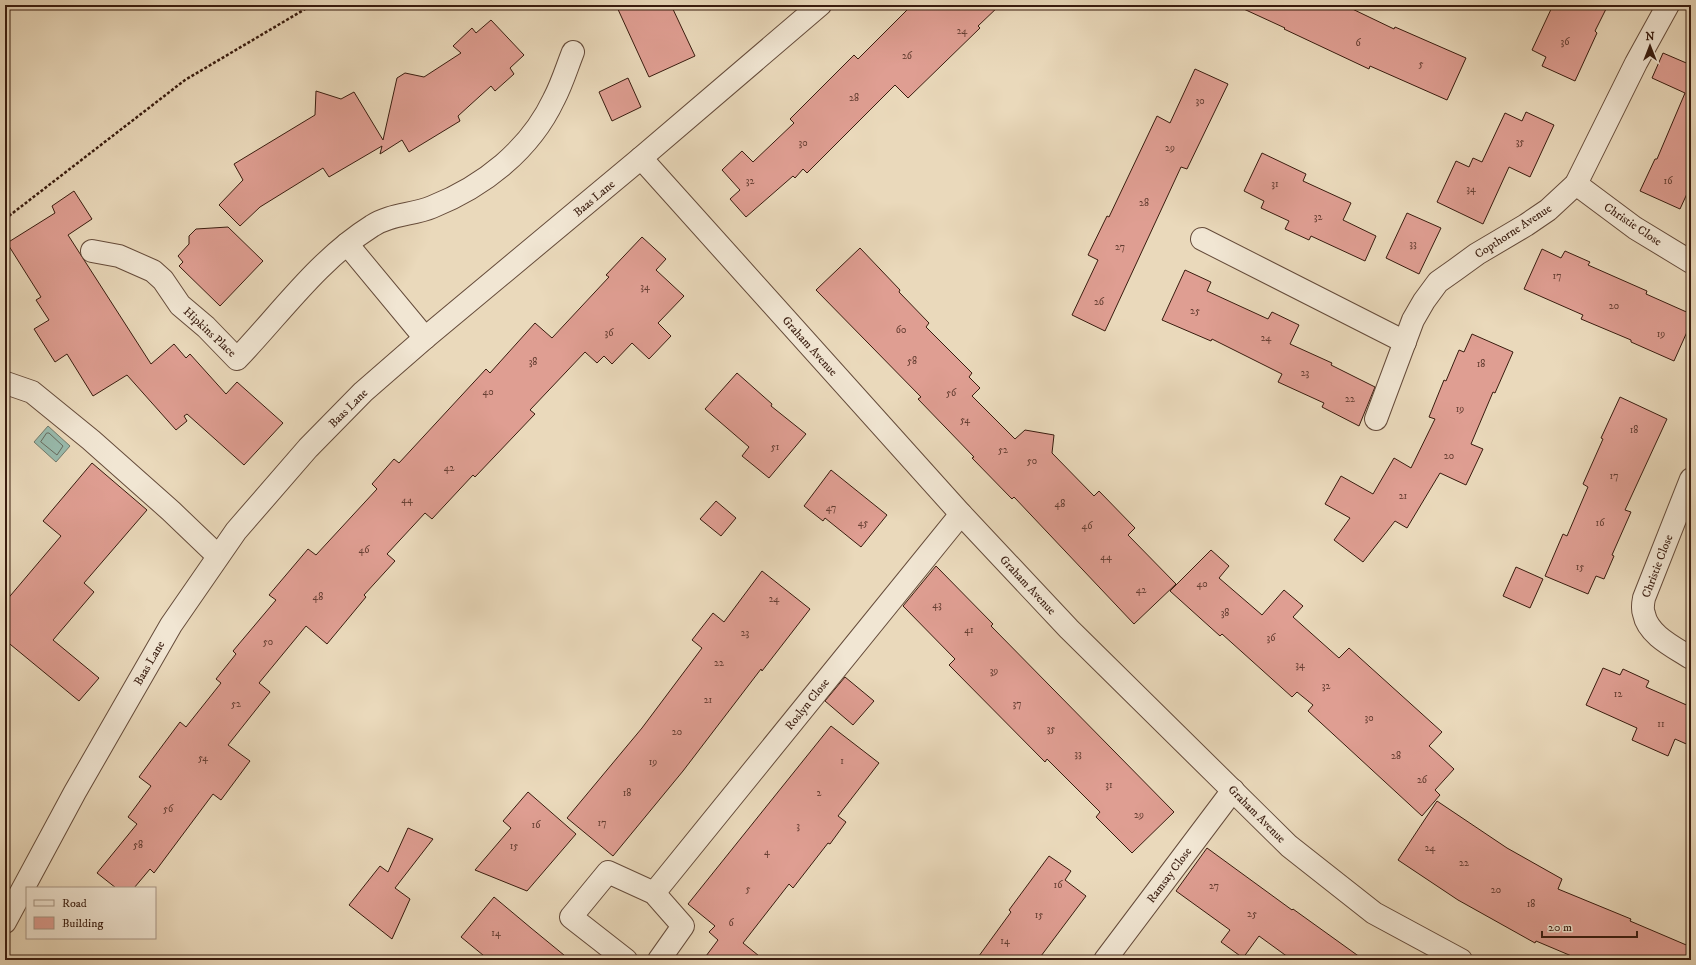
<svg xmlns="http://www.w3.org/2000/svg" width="1696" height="965" font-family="'IM FELL DW Pica',serif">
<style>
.water{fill:#98baac;stroke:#727b6d}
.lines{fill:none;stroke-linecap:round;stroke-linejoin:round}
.shore{stroke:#686b5e;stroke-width:1}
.building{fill:#df9e92;stroke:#391c0f}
.minor-casing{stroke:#654b3a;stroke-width:24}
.path{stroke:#391c0f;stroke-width:2.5;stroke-dasharray:3 2;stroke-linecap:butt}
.minor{stroke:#f1e6d3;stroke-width:22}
.labels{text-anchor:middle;stroke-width:4;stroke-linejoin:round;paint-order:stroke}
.number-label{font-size:10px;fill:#623c30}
.street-label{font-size:12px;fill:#391c0f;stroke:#f1e6d3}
</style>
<rect width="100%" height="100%" fill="#ead9bb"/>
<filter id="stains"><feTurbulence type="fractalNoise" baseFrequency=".005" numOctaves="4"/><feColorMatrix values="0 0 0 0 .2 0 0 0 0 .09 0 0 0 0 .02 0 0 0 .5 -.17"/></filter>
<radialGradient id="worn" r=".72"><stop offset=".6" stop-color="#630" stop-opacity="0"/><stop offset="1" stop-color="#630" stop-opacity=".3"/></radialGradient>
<path class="water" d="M 48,426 L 70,446 L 56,462 L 34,442 Z"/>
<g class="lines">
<path class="shore" d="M 47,433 L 49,433 L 63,446 L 57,455 L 41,442 Z"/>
</g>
<g class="building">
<path d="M 616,5 L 671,5 L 695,56 L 649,77 Z"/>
<path d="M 912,5 L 1000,5 L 978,26 L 980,28 L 908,98 L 895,85 L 807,173 L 803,169 L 795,178 L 793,176 L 746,217 L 730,199 L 740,190 L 722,170 L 742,151 L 753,162 L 794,123 L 790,119 L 854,55 L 858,59 Z"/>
<path d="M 1235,5 L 1344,5 L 1394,29 L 1395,27 L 1466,58 L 1447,100 L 1370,66 L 1369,69 L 1284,29 L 1285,28 Z"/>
<path d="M 1553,5 L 1608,5 L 1595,31 L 1597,33 L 1575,81 L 1542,66 L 1546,57 L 1532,50 Z"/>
<path d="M 491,20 L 524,55 L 510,68 L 514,74 L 495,91 L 491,86 L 458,116 L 460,121 L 409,152 L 402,140 L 380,154 L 382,146 L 329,177 L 323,168 L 260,207 L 240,226 L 219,205 L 243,180 L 234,164 L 315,115 L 316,91 L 341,99 L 354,92 L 383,140 L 397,78 L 405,73 L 424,77 L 461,53 L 453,46 L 472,28 L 476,33 Z"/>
<path d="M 1663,53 L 1691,65 L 1691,185 L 1680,209 L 1640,191 L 1655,159 L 1657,159 L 1685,93 L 1652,78 Z"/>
<path d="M 1195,69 L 1228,84 L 1187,169 L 1181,167 L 1105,331 L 1072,315 L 1098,260 L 1088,255 L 1107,216 L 1109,217 L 1157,116 L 1170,123 Z"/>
<path d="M 628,78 L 641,107 L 612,121 L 599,92 Z"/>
<path d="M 1526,112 L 1554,125 L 1530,177 L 1509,167 L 1483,224 L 1437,202 L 1456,161 L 1469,167 L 1473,158 L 1482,162 L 1505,113 L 1522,121 Z"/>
<path d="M 1262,153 L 1306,174 L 1303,181 L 1351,203 L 1343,220 L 1376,236 L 1365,261 L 1311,236 L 1309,240 L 1285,229 L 1289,221 L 1261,208 L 1264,201 L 1244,191 Z"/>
<path d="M 74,191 L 92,219 L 68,235 L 151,364 L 174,344 L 186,358 L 190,354 L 226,394 L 237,382 L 283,423 L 244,465 L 187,414 L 184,416 L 187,421 L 176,430 L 127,375 L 93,396 L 67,354 L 55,362 L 34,329 L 49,320 L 36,300 L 41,297 L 7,243 L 55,213 L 52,206 Z"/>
<path d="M 1407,213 L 1441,228 L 1419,274 L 1386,258 Z"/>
<path d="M 228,227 L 263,261 L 220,306 L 179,266 L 183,262 L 178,256 L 189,244 L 189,236 L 196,229 Z"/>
<path d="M 642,237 L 666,259 L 656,270 L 684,296 L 658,323 L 671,336 L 649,359 L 632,343 L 612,364 L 604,356 L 597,363 L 585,352 L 530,410 L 535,414 L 475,477 L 473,475 L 432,519 L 425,513 L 387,554 L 395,561 L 364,595 L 366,597 L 327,644 L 306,626 L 259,683 L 270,692 L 228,745 L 250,761 L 221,800 L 213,794 L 154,873 L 150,869 L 134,888 L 116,888 L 97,873 L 137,824 L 128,817 L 151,786 L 139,777 L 180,722 L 186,727 L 221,683 L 216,679 L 236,654 L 233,651 L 276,600 L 269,595 L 308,549 L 316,555 L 377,489 L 372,484 L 394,459 L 399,463 L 486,369 L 490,373 L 535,323 L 552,338 L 609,277 L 606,275 Z"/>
<path d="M 860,248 L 900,290 L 899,292 L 929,323 L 926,327 L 972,373 L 969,377 L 980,388 L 972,396 L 1015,439 L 1025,430 L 1054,435 L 1052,453 L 1094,496 L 1099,491 L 1135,528 L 1128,535 L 1176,584 L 1134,624 L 1014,497 L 1012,499 L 972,458 L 974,457 L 918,399 L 921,397 L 816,290 Z"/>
<path d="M 1542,249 L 1561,258 L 1565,251 L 1590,262 L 1588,265 L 1647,291 L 1646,294 L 1691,314 L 1691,323 L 1674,361 L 1631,342 L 1631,340 L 1581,319 L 1583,315 L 1524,289 Z"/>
<path d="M 1185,270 L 1211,282 L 1207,291 L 1268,319 L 1272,312 L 1299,325 L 1290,344 L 1332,363 L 1331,365 L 1375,387 L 1359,426 L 1322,407 L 1324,403 L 1278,382 L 1282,374 L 1212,339 L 1211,341 L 1162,320 Z"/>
<path d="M 1472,334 L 1513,352 L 1495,393 L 1493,392 L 1471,444 L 1483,449 L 1466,485 L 1440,473 L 1407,528 L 1395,521 L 1363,562 L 1334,540 L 1350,518 L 1325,504 L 1341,476 L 1373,494 L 1394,458 L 1411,468 L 1435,419 L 1429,417 L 1444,380 L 1446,381 L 1459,350 L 1464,352 Z"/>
<path d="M 737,373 L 772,404 L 771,406 L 806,434 L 769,478 L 742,456 L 749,447 L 705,409 Z"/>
<path d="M 1620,397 L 1667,419 L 1625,510 L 1631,512 L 1612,555 L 1614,556 L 1604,579 L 1596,576 L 1588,594 L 1545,576 L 1563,534 L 1567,536 L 1588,487 L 1583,484 L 1603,439 L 1601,438 Z"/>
<path d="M 92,463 L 147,510 L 84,583 L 94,592 L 53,640 L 99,678 L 79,701 L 5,640 L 5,602 L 61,536 L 43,521 Z"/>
<path d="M 831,470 L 887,515 L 861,547 L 825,518 L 823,521 L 804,506 Z"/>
<path d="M 716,501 L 736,518 L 721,536 L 700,519 Z"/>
<path d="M 1211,550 L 1229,566 L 1219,578 L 1262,615 L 1284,590 L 1303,606 L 1293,617 L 1339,658 L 1349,648 L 1442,732 L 1429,746 L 1454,769 L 1435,790 L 1440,795 L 1422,816 L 1308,711 L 1313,705 L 1297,692 L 1292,697 L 1222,634 L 1220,636 L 1170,591 Z"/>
<path d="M 936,566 L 993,624 L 991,626 L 1174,812 L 1132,853 L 1096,817 L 1100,812 L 1047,759 L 1045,762 L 949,665 L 955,659 L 903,606 Z"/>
<path d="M 1516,567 L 1543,579 L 1530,608 L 1503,596 Z"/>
<path d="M 762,571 L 810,609 L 762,671 L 761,669 L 683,771 L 613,856 L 567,818 L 642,728 L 702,648 L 692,640 L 713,613 L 724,622 Z"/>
<path d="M 1603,668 L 1620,675 L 1623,669 L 1649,681 L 1646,687 L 1691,707 L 1691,746 L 1675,739 L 1668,756 L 1632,740 L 1637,728 L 1586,705 Z"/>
<path d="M 845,677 L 874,701 L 853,725 L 825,701 Z"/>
<path d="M 831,726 L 879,763 L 838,816 L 846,822 L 830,844 L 828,843 L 793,888 L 789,884 L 743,943 L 764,960 L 703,960 L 718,940 L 709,932 L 715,926 L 688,904 Z"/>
<path d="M 528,792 L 576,834 L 527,891 L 475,870 L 511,828 L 503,821 Z"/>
<path d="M 1437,801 L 1507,848 L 1562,879 L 1558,889 L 1631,919 L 1630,921 L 1691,947 L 1691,960 L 1581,960 L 1536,941 L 1535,943 L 1458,900 L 1398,860 Z"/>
<path d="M 408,828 L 433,839 L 395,888 L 410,899 L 392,939 L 349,905 L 380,866 L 388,872 Z"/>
<path d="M 1207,848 L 1292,910 L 1293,909 L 1364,960 L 1292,960 L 1259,936 L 1243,958 L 1221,942 L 1230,930 L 1176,891 Z"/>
<path d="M 1049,856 L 1071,871 L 1065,880 L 1086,896 L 1038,960 L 976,960 L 1011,912 L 1009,910 Z"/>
<path d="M 494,897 L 531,928 L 570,960 L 489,960 L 461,937 Z"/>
</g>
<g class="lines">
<g class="minor-casing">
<g id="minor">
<path d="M 641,158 L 961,514 L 1069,629 L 1289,846 L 1374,913 L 1461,960"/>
<path d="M 1576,184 L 1635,228 L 1691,262"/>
<path d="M 1202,239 L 1405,342"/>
<path d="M 347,244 L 425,338"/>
<path d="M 92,251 L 119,256 L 153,271 L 163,280 L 180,305 L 206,327 L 237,359 C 281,313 318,260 372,226 C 390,214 413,215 432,207 C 484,186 530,150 554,99 C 562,84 567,67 573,52"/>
<path d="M 6,383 L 32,392 L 91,440 L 171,511 L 218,556"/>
<path d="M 1376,419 L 1413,320 L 1424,301 L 1438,282 L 1455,270 L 1477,254 L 1526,225 L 1548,210 L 1576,184 L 1636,63 L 1668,5"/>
<path d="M 1691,479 L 1644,598 C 1643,603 1642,609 1644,614 C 1648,635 1674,647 1691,658"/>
<path d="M 654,893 L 961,514"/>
<path d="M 5,922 L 75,792 L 171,625 L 236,531 L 308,448 L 363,392 L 425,338 L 641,158 L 820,5"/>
<path d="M 626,960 L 571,917 L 608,872 L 654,893 L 683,926 L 659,960"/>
<path d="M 1105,960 L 1233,790"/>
</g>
</g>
<path class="path" d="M 5,219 L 185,80 L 312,5"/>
<use href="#minor" class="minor"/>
</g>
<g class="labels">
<g class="number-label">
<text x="962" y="34">24</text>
<text x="1565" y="45">36</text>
<text x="1358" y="46">6</text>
<text x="907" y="59">26</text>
<text x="1421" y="67">5</text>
<text x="854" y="101">28</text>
<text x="1200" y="104">30</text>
<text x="1520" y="145">35</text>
<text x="803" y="146">30</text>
<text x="1170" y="151">29</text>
<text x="750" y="184">32</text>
<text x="1668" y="184">16</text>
<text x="1275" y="187">31</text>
<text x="1471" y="192">34</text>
<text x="1144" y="206">28</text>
<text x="1318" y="220">32</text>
<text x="1413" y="247">33</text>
<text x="1120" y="250">27</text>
<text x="1557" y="279">17</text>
<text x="645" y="290">34</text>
<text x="1099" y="305">26</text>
<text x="1614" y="309">20</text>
<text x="1195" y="314">25</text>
<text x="901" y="333">60</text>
<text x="609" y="336">36</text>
<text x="1661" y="337">19</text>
<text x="1266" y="341">24</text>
<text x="912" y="364">58</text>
<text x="533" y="365">38</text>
<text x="1481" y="367">18</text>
<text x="1305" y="376">23</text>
<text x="488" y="395">40</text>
<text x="951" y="396">56</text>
<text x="1350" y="402">22</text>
<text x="1460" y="412">19</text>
<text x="965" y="423">54</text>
<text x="1634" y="433">18</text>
<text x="775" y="450">51</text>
<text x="1003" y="453">52</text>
<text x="1449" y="459">20</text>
<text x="1032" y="464">50</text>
<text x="449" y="471">42</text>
<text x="1614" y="479">17</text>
<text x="1403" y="499">21</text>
<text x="407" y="503">44</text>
<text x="1060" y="507">48</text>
<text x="831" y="511">47</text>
<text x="863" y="526">45</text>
<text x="1600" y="526">16</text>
<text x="1087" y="529">46</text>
<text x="364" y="553">46</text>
<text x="1106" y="560">44</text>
<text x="1580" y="570">15</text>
<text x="1202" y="587">40</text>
<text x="1141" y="593">42</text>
<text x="318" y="600">48</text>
<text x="774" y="602">24</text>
<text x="937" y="608">43</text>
<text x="1225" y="616">38</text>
<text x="969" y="633">41</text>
<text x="745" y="636">23</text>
<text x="1271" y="641">36</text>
<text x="268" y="645">50</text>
<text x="719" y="666">22</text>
<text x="1300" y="668">34</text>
<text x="994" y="674">39</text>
<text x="1326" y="689">32</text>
<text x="1618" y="697">12</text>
<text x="708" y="703">21</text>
<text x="236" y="707">52</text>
<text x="1017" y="707">37</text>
<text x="1369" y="721">30</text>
<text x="1661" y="727">11</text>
<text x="1051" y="732">35</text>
<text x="677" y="735">20</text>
<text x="1078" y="757">33</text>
<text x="1396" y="759">28</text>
<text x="203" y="761">54</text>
<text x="842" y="764">1</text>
<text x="653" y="765">19</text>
<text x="1422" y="783">26</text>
<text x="1109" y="788">31</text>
<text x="627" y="796">18</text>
<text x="819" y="796">2</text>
<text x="168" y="812">56</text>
<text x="1139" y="818">29</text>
<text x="602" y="826">17</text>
<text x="536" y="828">16</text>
<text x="798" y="829">3</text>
<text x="138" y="848">58</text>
<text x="514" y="849">15</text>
<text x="1430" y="851">24</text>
<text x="767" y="855">4</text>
<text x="1464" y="866">22</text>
<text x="1058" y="888">16</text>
<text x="1214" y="889">27</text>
<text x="748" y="892">5</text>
<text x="1496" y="893">20</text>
<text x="1531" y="907">18</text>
<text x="1252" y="917">25</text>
<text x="1039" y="918">15</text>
<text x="731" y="926">6</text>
<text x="496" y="936">14</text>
<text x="1005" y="944">14</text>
</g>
<g class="street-label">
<text transform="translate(594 198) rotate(-40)" y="4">Baas Lane</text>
<text transform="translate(1633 224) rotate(34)" y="4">Christie Close</text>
<text transform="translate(1513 231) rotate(-33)" y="4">Copthorne Avenue</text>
<text transform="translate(210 332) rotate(43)" y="4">Hipkins Place</text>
<text transform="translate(810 346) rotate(48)" y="4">Graham Avenue</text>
<text transform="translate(348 408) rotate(-45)" y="4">Baas Lane</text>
<text transform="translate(1657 566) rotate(-69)" y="4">Christie Close</text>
<text transform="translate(1028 585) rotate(47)" y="4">Graham Avenue</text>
<text transform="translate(149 663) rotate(-60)" y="4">Baas Lane</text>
<text transform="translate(807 704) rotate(-51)" y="4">Roslyn Close</text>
<text transform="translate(1257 814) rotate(45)" y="4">Graham Avenue</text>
<text transform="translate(1169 875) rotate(-53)" y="4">Ramsay Close</text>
</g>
</g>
<rect width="1696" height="965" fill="none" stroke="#ead9bb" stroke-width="20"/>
<rect x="6" y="6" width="1684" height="953" fill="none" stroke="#391c0f" stroke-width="2"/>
<rect x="10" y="10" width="1676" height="945" fill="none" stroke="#391c0f"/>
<rect x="26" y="887" width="130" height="52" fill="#f1e6d3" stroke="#a79585"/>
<rect x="34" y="900" width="20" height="6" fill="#f1e6d3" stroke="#a79585"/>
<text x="62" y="907" font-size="12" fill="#391c0f">Road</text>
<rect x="34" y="917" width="20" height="12" fill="#df9e92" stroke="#a79585"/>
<text x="62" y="927" font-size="12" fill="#391c0f">Building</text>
<g transform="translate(1650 46)" stroke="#f1e6d3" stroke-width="3" paint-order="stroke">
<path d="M0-3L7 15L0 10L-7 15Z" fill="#391c0f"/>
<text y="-6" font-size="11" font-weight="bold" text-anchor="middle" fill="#391c0f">N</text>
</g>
<path d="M1542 931v6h95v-6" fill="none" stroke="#391c0f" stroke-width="2"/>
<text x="1548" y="931" font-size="12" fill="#391c0f" stroke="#f1e6d3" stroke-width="3" paint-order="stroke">20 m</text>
<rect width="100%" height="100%" filter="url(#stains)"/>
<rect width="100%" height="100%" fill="url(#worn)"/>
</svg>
